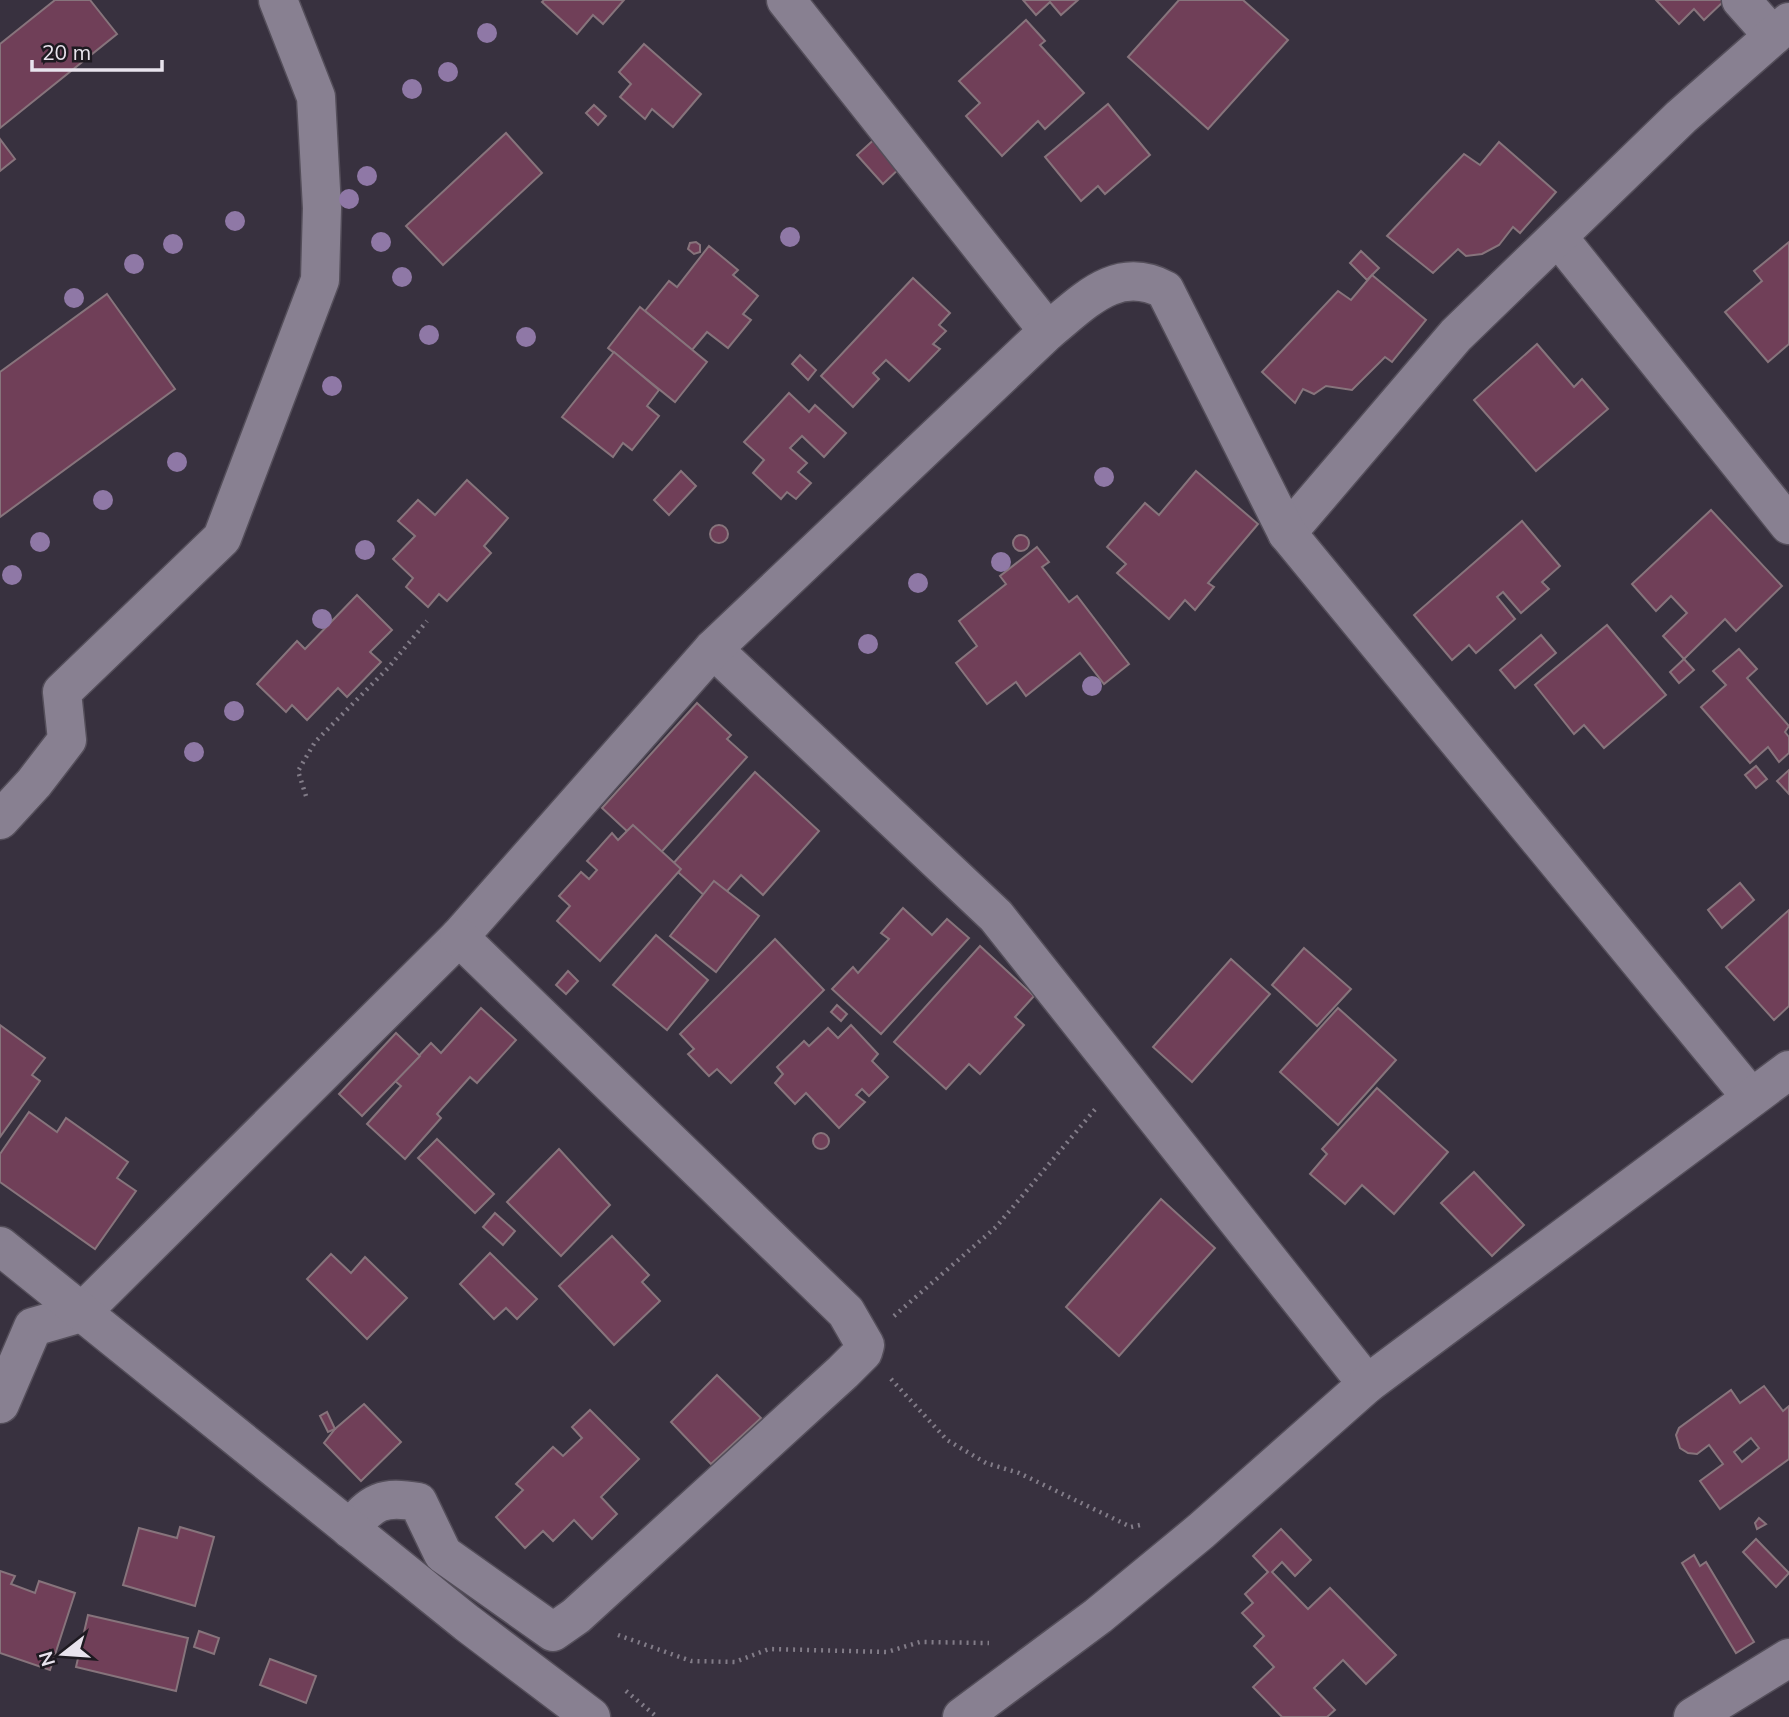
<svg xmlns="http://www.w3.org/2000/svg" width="1789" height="1717" font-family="Mulish,sans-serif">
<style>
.building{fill:#703f58;stroke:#87747c;stroke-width:2;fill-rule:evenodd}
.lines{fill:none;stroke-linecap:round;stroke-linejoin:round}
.street-casing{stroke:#544e5a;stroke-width:41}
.secondary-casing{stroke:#544e5a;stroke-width:41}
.path{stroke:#827c88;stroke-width:4.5;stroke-dasharray:2 5;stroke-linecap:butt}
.street{stroke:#888091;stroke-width:38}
.secondary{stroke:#888091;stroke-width:38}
.tree{fill:#8f78a6}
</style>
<rect width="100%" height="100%" fill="#38313f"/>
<g class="building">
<path d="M 55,0 L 90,0 L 117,34 L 0,128 L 0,44 Z"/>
<path d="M 544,0 L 624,0 L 603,24 L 593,15 L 577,34 L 542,2 Z"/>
<path d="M 1023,0 L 1078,0 L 1061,15 L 1050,2 L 1036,15 Z"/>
<path d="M 1179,0 L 1243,0 L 1288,40 L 1208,129 L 1128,57 Z"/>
<path d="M 1656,0 L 1725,0 L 1704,20 L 1694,9 L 1679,24 Z"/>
<path d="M 1026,20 L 1045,41 L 1040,45 L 1084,93 L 1045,129 L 1038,121 L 1002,156 L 966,116 L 980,103 L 959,81 Z"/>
<path d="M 644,44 L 701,94 L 673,127 L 652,109 L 645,119 L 620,97 L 631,84 L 619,72 Z"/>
<path d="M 1108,104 L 1150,155 L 1105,194 L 1098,186 L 1081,201 L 1045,157 Z"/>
<path d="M 594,105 L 606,116 L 598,125 L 586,113 Z"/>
<path d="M 506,133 L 542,173 L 443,265 L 406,226 Z"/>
<path d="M 878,136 L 904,164 L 883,184 L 857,155 Z"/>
<path d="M 0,139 L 15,159 L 0,171 Z"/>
<path d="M 1499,142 L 1556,192 L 1520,233 L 1513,227 L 1499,245 L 1482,254 L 1466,256 L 1458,249 L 1433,273 L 1387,236 L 1464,154 L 1480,165 Z"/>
<path d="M 696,242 L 700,245 L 700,252 L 694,254 L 688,249 L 690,243 Z"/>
<path d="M 1789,242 L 1789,344 L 1768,362 L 1725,312 L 1762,281 L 1754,271 Z"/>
<path d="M 709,246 L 738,270 L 733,275 L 758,296 L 743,314 L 751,320 L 728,348 L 707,332 L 692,350 L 645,311 L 669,281 L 677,287 Z"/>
<path d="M 1361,251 L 1379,268 L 1367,280 L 1350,263 Z"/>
<path d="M 1372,275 L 1426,320 L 1392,362 L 1385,357 L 1352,390 L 1326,386 L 1314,394 L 1303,389 L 1295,403 L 1262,372 L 1338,291 L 1351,300 Z"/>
<path d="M 913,278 L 950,313 L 939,325 L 946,331 L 933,344 L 940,349 L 909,381 L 886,360 L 873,373 L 879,379 L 853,407 L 821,376 Z"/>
<path d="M 107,294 L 175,389 L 0,517 L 0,372 Z"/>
<path d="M 640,307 L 707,362 L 675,402 L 608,348 Z"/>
<path d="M 1537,344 L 1574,387 L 1582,379 L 1608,409 L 1536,471 L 1474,400 Z"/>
<path d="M 614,352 L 659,390 L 647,406 L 659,416 L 632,450 L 623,443 L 613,457 L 562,417 Z"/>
<path d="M 800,355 L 816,370 L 808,380 L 792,364 Z"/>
<path d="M 789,393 L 809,412 L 815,405 L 846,433 L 824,457 L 802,436 L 790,448 L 807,463 L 798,472 L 811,483 L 796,499 L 787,492 L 781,499 L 753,473 L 764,460 L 744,442 Z"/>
<path d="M 681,471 L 696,486 L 669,515 L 654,500 Z"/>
<path d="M 1196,471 L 1258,524 L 1208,583 L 1214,587 L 1195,610 L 1185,600 L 1169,619 L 1117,573 L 1126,564 L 1107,547 L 1145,503 L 1159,515 Z"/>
<path d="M 467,480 L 508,518 L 484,546 L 491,553 L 447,601 L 439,594 L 428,607 L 406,587 L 413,578 L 393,559 L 415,536 L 398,521 L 418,500 L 435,515 Z"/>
<path d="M 1711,510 L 1782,586 L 1736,631 L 1725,619 L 1684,659 L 1663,636 L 1687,613 L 1671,596 L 1656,611 L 1632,584 Z"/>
<path d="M 1522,521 L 1560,566 L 1542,582 L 1549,589 L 1521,613 L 1503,592 L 1497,597 L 1515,619 L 1476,653 L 1469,645 L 1452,660 L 1414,615 Z"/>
<circle cx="719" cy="534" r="9"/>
<circle cx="1021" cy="543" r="8"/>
<path d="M 1037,547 L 1049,562 L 1042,567 L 1069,602 L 1077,596 L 1129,664 L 1104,684 L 1080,653 L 1026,696 L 1016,682 L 987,704 L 956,663 L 977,646 L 959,621 L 1006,584 L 1000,576 Z"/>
<path d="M 357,595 L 392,630 L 370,652 L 381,662 L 347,697 L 338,688 L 307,720 L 292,705 L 286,712 L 257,684 L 297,641 L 305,649 Z"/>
<path d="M 1607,625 L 1666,695 L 1604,748 L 1584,725 L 1574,734 L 1535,685 Z"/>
<path d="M 1541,635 L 1556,653 L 1515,688 L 1500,670 Z"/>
<path d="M 1739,649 L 1757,669 L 1747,678 L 1789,726 L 1785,732 L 1789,737 L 1789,753 L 1779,762 L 1768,747 L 1750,763 L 1701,707 L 1726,685 L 1713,671 Z"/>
<path d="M 1684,659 L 1694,670 L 1679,683 L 1670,672 Z"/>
<path d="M 697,703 L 731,735 L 727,739 L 747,757 L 656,858 L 602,808 Z"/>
<path d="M 1756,766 L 1767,779 L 1756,788 L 1745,775 Z"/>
<path d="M 1789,770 L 1789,794 L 1777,781 Z"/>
<path d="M 755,772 L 819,831 L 763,895 L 741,875 L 715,905 L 671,866 Z"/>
<path d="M 633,825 L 681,869 L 600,961 L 557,921 L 570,906 L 559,896 L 581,872 L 589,879 L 597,870 L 587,861 L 612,833 L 618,840 Z"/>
<path d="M 714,881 L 759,916 L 716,972 L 670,936 Z"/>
<path d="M 1740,883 L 1754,900 L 1722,928 L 1708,910 Z"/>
<path d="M 903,908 L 932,935 L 947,919 L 969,938 L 881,1034 L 832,989 L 853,967 L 858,973 L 889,939 L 881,933 Z"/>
<path d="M 1789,910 L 1789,1006 L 1774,1020 L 1726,967 Z"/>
<path d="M 656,935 L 708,980 L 667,1030 L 613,985 Z"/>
<path d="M 775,939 L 824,990 L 731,1083 L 717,1069 L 709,1076 L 688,1054 L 694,1049 L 680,1034 Z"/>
<path d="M 980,946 L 1034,996 L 1015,1017 L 1024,1025 L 980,1074 L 969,1064 L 946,1089 L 894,1042 Z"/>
<path d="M 1304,948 L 1351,989 L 1317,1026 L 1272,985 Z"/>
<path d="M 1231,959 L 1270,994 L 1192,1082 L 1153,1047 Z"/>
<path d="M 568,971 L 578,981 L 566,994 L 556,985 Z"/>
<path d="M 837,1005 L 847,1014 L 841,1021 L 831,1012 Z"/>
<path d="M 481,1008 L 516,1040 L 477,1083 L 470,1077 L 437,1114 L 441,1118 L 405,1159 L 367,1124 L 401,1086 L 395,1081 L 431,1043 L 441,1053 Z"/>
<path d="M 1338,1008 L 1396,1060 L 1338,1125 L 1280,1072 Z"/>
<path d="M 0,1025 L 45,1058 L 32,1075 L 40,1081 L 0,1137 Z"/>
<path d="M 851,1025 L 878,1054 L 872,1061 L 888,1077 L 869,1096 L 862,1089 L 856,1095 L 865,1102 L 839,1128 L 806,1093 L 795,1104 L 775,1083 L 783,1074 L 777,1067 L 804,1041 L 809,1046 L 828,1028 L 838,1038 Z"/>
<path d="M 396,1033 L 420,1056 L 362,1116 L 339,1094 Z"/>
<path d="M 1377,1088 L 1448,1152 L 1394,1214 L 1362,1185 L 1345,1204 L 1310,1174 L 1327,1154 L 1322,1149 Z"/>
<path d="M 29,1112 L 57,1132 L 66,1118 L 128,1162 L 117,1178 L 136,1191 L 95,1249 L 0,1182 L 0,1154 Z"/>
<circle cx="821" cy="1141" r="8"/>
<path d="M 437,1139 L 494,1194 L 475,1213 L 418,1158 Z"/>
<path d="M 559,1149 L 610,1205 L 561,1256 L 507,1202 Z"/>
<path d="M 1474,1172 L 1524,1225 L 1492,1256 L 1441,1203 Z"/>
<path d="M 1161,1199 L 1215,1248 L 1119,1356 L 1066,1307 Z"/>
<path d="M 495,1213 L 515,1231 L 503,1245 L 483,1227 Z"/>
<path d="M 612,1236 L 649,1275 L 642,1282 L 660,1301 L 614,1345 L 559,1286 Z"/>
<path d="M 490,1253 L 537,1299 L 517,1319 L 506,1308 L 494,1319 L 460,1284 Z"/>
<path d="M 331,1254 L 351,1273 L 365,1257 L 407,1298 L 367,1339 L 307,1279 Z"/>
<path d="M 717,1375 L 761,1418 L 711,1464 L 671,1422 Z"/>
<path d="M 1764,1386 L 1783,1411 L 1789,1406 L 1789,1459 L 1720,1509 L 1700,1481 L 1723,1464 L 1709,1445 L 1697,1454 L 1688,1453 L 1680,1448 L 1676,1435 L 1679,1428 L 1731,1390 L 1740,1403 ZM 1751,1438 L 1759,1448 L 1742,1462 L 1734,1452 Z"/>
<path d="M 364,1404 L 401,1442 L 361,1481 L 324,1443 L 335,1429 Z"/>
<path d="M 590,1410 L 639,1459 L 601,1497 L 617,1514 L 592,1539 L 574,1520 L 553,1541 L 543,1531 L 525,1548 L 496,1517 L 523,1490 L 516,1484 L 553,1447 L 563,1456 L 582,1438 L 572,1427 Z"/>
<path d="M 327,1412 L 335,1429 L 328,1432 L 320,1416 Z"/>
<path d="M 1759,1518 L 1766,1524 L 1757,1529 L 1755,1523 Z"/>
<path d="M 180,1527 L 214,1537 L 195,1606 L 123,1585 L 139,1528 L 177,1538 Z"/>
<path d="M 1281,1529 L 1311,1560 L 1295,1576 L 1282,1562 L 1272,1572 L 1308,1609 L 1330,1588 L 1396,1655 L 1366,1684 L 1343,1660 L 1314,1688 L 1335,1710 L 1327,1717 L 1282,1717 L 1253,1687 L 1274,1667 L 1254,1646 L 1264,1636 L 1242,1613 L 1253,1603 L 1245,1594 L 1268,1572 L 1253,1556 Z"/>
<path d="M 1756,1539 L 1789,1573 L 1776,1587 L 1743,1552 Z"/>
<path d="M 1694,1555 L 1700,1566 L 1706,1562 L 1754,1642 L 1736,1653 L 1682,1563 Z"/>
<path d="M 0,1571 L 15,1576 L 11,1584 L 35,1593 L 39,1581 L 75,1593 L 50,1670 L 0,1653 Z"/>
<path d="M 88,1615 L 188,1638 L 176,1691 L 76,1667 Z"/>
<path d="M 199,1631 L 219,1638 L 214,1654 L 194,1647 Z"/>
<path d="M 270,1659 L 316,1676 L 306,1703 L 260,1685 Z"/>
</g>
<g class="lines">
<g class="street-casing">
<g id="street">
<path d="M 786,0 L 1048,331"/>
<path d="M 1741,0 L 1773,36"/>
<path d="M 1558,237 L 1789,525"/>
<path d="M 1287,533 L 1456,335 L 1681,117 L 1789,22"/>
<path d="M 713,649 L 996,916 L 1367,1384"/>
<path d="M 0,820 L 34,783 L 67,740 L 62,692 L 222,538 L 320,280 L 322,208 L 316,97 L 278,0"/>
<path d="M 0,1404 L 33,1327 L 81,1313 L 459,937 L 713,649 L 1048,331 C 1084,302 1117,264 1165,290 L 1287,533 L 1751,1097"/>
<path d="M 350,1529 C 372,1501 383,1496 418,1502 L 443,1554 L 553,1632 L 576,1616 L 843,1372 L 863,1352 L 865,1345 L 846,1312 L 459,937"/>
<path d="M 962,1717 L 1098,1616 L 1201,1531 L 1367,1384 L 1789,1070"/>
<path d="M 1693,1717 L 1789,1658"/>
</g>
</g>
<g class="secondary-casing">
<path id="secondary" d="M 0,1246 L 467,1623 L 591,1717"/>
</g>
<g class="path">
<path d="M 306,796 L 298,771 L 315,742 L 388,668 L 427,621"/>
<path d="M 894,1316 L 996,1227 L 1097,1107"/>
<path d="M 891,1379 L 947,1440 L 986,1463 L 1019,1473 L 1131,1527 L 1140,1525"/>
<path d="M 618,1635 L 691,1661 L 735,1662 L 769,1649 L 887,1652 L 920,1642 L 989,1643"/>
<path d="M 626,1691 L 657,1717"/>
</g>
<use href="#street" class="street"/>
<use href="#secondary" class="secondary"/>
</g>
<g class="tree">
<circle cx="487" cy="33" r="10"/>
<circle cx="448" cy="72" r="10"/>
<circle cx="412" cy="89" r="10"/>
<circle cx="367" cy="176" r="10"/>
<circle cx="349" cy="199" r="10"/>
<circle cx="235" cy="221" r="10"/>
<circle cx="790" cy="237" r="10"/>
<circle cx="381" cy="242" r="10"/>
<circle cx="173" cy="244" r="10"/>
<circle cx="134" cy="264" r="10"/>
<circle cx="402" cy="277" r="10"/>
<circle cx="74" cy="298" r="10"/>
<circle cx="429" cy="335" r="10"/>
<circle cx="526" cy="337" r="10"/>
<circle cx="332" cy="386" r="10"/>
<circle cx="177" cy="462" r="10"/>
<circle cx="1104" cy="477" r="10"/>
<circle cx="103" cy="500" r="10"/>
<circle cx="40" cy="542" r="10"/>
<circle cx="365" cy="550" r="10"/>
<circle cx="1001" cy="562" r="10"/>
<circle cx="12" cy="575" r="10"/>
<circle cx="918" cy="583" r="10"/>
<circle cx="322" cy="619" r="10"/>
<circle cx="868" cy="644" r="10"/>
<circle cx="1092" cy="686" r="10"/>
<circle cx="234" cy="711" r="10"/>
<circle cx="194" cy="752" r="10"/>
</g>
<g transform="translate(63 1654) rotate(253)" stroke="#1e1a21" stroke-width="5" paint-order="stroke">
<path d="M0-5L12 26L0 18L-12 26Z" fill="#e8e3ed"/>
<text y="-10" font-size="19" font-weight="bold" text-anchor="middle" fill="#e8e3ed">N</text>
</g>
<path d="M32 60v10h130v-10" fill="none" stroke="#e8e3ed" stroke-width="3.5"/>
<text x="42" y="60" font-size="21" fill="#e8e3ed" stroke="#1e1a21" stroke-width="5" paint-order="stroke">20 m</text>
</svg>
